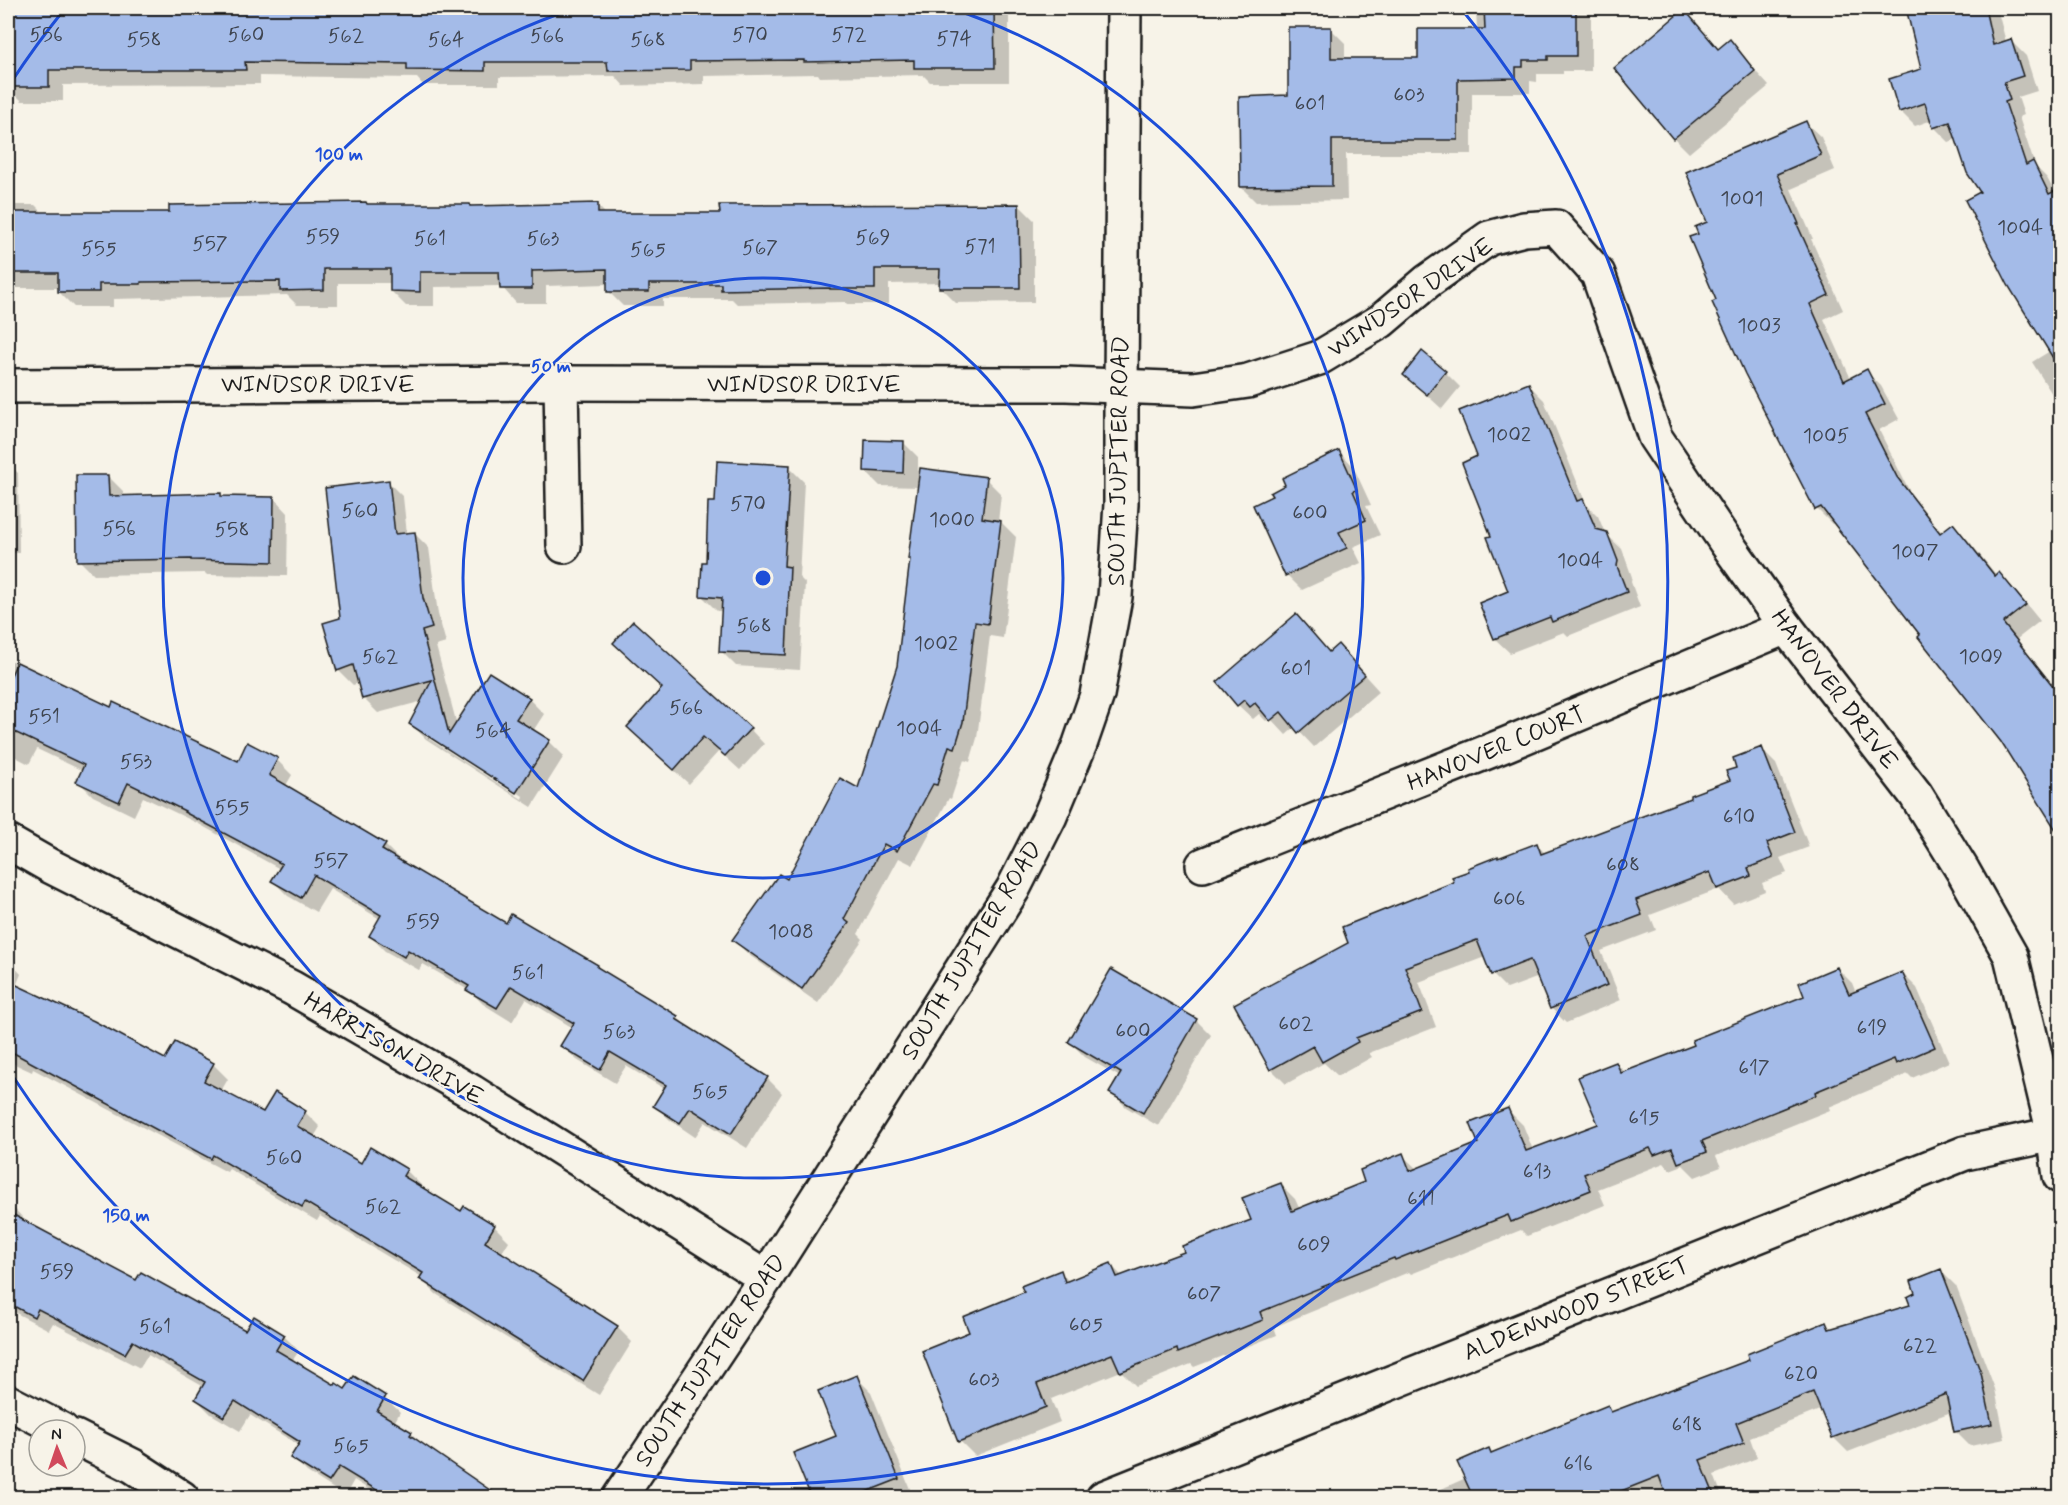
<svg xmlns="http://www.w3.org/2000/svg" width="2068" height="1505" font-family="Mynerve,sans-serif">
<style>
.shadow{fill:#0003;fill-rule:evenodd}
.building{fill:#a4bbe8;stroke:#1c1c1c;stroke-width:1.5}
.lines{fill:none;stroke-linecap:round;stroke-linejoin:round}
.minor-casing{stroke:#1c1c1c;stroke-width:38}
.tertiary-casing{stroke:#1c1c1c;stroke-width:38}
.minor{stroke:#f7f3e8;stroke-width:33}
.tertiary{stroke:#f7f3e8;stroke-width:33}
.ring{fill:none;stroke:#1d4ed8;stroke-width:3}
.labels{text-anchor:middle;stroke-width:4.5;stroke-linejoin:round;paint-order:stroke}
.number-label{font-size:21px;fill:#3e444f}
.street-label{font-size:24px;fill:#1c1c1c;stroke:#f7f3e8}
.centre{fill:#1d4ed8;stroke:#f7f3e8;stroke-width:3}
.ring-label{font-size:18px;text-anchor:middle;font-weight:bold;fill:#1d4ed8;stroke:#f7f3e8;stroke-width:4.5;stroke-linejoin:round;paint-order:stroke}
</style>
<rect width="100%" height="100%" fill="#f7f3e8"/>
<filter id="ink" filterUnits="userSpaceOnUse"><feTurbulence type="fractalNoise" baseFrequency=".0167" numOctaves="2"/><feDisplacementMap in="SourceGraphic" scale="12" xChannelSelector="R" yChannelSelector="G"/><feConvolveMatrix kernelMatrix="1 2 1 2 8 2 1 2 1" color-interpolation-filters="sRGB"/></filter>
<g filter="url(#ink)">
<g class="shadow">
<path d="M 8,8 L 1004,8 L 1009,12 L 1009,82 L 930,82 L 923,75 L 820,77 L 818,74 L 704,76 L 704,84 L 624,86 L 615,76 L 499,77 L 499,85 L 423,85 L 417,78 L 260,76 L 260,84 L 63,85 L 63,101 L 22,101 L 8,87 Z"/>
<path d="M 1476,8 L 1591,8 L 1591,71 L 1563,71 L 1563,74 L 1537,74 L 1537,82 L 1530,81 L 1530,93 L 1472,93 L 1472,154 L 1346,154 L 1347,200 L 1256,202 L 1241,187 L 1290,96 L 1330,28 L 1345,43 L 1345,59 L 1419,59 L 1477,30 Z"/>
<path d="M 1907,8 L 1997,8 L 2006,42 L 2011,41 L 2026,56 L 2037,91 L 2018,97 L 2024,115 L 2019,117 L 2035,166 L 2047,178 L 2055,193 L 2060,199 L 2060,403 L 2052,394 L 2032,362 L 2050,351 L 1957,139 L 1949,142 L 1934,127 L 1932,120 L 1915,126 L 1900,111 L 1923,70 Z"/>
<path d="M 1684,11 L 1719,50 L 1729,42 L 1769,86 L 1689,153 L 1674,138 L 1616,68 Z"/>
<path d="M 1806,123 L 1821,137 L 1835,170 L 1791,189 L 1813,239 L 1811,239 L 1843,310 L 1824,319 L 1851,379 L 1866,371 L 1881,386 L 1899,419 L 1879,430 L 1911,494 L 1942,533 L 1953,525 L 1968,540 L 1997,576 L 1999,574 L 2014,589 L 2040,621 L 2017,639 L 2060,694 L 2060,821 L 1923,635 L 1835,523 L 1832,524 L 1817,509 L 1746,374 L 1718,301 L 1700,235 Z"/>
<path d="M 8,205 L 35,205 L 43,213 L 171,214 L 368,206 L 471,207 L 597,205 L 607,215 L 721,215 L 1019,205 L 1034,220 L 1034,302 L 956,303 L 941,288 L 941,283 L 889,284 L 889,304 L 847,304 L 845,302 L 737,304 L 732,299 L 663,299 L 663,306 L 623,306 L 608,291 L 608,284 L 546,286 L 546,303 L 516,303 L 501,286 L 434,287 L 434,306 L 406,306 L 391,291 L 391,283 L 338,283 L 338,305 L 297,305 L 287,295 L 113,299 L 113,307 L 74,307 L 59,292 L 59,288 L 8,288 Z"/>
<path d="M 1445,372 L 1460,387 L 1442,409 L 1405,375 Z"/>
<path d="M 1529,385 L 1544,400 L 1586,504 L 1598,516 L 1605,533 L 1622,549 L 1632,577 L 1631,582 L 1640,607 L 1568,636 L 1564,632 L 1510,653 L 1495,639 L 1510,592 L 1493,536 L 1479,457 Z"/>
<path d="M 903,442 L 918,457 L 918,480 L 986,479 L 1001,494 L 998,522 L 1001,522 L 1016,537 L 1003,638 L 990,636 L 977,738 L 970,762 L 964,760 L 951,799 L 949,798 L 913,865 L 899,858 L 858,934 L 863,939 L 818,1003 L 749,955 L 734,940 L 788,881 L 859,790 L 899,666 L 919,487 L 880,486 L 865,471 Z"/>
<path d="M 1339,451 L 1353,466 L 1371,505 L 1366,506 L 1380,535 L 1353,547 L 1361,563 L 1302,590 L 1287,575 L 1274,497 Z"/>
<path d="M 8,463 L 18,473 L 19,553 L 11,553 L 12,654 L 8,654 Z"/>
<path d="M 789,467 L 804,482 L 799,577 L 805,583 L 800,670 L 736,666 L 721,651 L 723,611 L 717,611 L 702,596 L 717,504 Z"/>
<path d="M 108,476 L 123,491 L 123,497 L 220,495 L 223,497 L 274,498 L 288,513 L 287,576 L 207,575 L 205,573 L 94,575 L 79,560 Z"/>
<path d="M 388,482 L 403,497 L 407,534 L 414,533 L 429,548 L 438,614 L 446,643 L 436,646 L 457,725 L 529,699 L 544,714 L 533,731 L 549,741 L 564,756 L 532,807 L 426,739 L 411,724 L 423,701 L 378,713 L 363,698 L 359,683 L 353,685 L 338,670 L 342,619 ZM 426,733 L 523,796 L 522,799 L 426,737 Z"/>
<path d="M 1296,616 L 1330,653 L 1338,646 L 1379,691 L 1314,747 L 1295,727 L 1286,735 L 1270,718 L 1266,721 L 1259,714 L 1253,719 L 1238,705 Z"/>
<path d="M 8,659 L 112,709 L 238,763 L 277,760 L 292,775 L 285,787 L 385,845 L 400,860 L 399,862 L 506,925 L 512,916 L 598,967 L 604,973 L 677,1017 L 688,1028 L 767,1078 L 782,1093 L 747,1148 L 705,1122 L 695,1137 L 670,1120 L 655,1106 L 665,1089 L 626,1066 L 615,1083 L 577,1060 L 562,1046 L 573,1028 L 526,999 L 512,1022 L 483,1004 L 470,991 L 423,964 L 419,970 L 385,951 L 370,936 L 380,919 L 330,889 L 316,912 L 288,896 L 273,881 L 280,869 L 197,823 L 143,797 L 134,816 L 93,796 L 78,781 L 83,771 L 37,749 L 29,764 L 8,753 Z"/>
<path d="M 750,729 L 764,744 L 740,770 L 719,751 L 689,784 L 643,742 Z"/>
<path d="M 1761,749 L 1776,764 L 1809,847 L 1780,858 L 1787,873 L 1762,883 L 1765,891 L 1733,904 L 1719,889 L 1650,915 L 1656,930 L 1601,951 L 1621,1000 L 1566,1023 L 1551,1008 L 1539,977 L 1507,989 L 1492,974 L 1485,957 L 1419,982 L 1436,1027 L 1369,1053 L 1372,1057 L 1338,1076 L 1324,1063 L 1286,1084 L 1271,1069 L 1350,943 L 1456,883 L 1537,845 L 1546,854 L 1683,802 L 1732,781 L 1738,768 Z"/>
<path d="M 8,960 L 21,974 L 16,986 L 166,1061 L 213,1064 L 228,1079 L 221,1091 L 263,1114 L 305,1112 L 320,1127 L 314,1137 L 361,1165 L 406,1170 L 421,1185 L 419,1188 L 462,1213 L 494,1226 L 509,1241 L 501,1254 L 617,1327 L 632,1342 L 599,1395 L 436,1294 L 421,1279 L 422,1277 L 320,1216 L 317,1221 L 229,1169 L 227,1172 L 33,1069 L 32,1072 L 8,1061 Z"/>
<path d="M 1837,968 L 1852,983 L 1856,993 L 1902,973 L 1917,988 L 1949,1062 L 1912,1078 L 1908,1074 L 1829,1107 L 1830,1110 L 1716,1156 L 1721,1167 L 1695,1177 L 1683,1165 L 1670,1170 L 1664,1163 L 1598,1189 L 1605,1205 L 1527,1236 L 1521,1230 L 1411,1274 L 1409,1272 L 1274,1327 L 1277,1335 L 1194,1367 L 1191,1364 L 1136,1386 L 1121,1371 L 1051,1399 L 1060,1422 L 975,1456 L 960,1441 L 971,1333 L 1026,1292 L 1060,1272 L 1070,1282 L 1111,1265 L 1123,1277 L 1186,1253 L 1253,1221 L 1280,1184 L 1295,1199 L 1300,1210 L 1366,1183 L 1402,1155 L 1417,1169 L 1480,1144 L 1508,1110 L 1523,1125 L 1533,1150 L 1599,1124 L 1616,1063 L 1626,1073 L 1696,1045 L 1806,997 Z"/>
<path d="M 1196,1020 L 1211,1035 L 1158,1126 L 1126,1107 L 1111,1092 L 1120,1077 L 1085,1057 L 1070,1042 Z"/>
<path d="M 8,1202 L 23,1218 L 22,1221 L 137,1282 L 246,1332 L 284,1336 L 299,1351 L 292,1361 L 346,1391 L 354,1378 L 385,1398 L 400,1412 L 394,1423 L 411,1433 L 424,1446 L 496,1498 L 382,1498 L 354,1480 L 345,1496 L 307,1472 L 292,1457 L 300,1446 L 250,1415 L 240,1431 L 211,1414 L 196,1399 L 204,1387 L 148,1355 L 140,1368 L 53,1323 L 49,1330 L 14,1312 L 8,1305 Z"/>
<path d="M 1941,1271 L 1956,1286 L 1995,1389 L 2005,1439 L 1970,1446 L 1955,1431 L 1951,1412 L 1848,1452 L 1833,1437 L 1822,1409 L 1750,1438 L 1757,1458 L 1714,1475 L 1723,1498 L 1669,1498 L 1667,1493 L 1656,1498 L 1421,1498 L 1466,1478 L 1489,1450 L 1493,1454 L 1608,1407 L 1614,1413 L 1751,1361 L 1826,1324 L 1832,1329 L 1911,1306 L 1917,1294 Z"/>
<path d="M 856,1377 L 871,1392 L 912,1494 L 904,1498 L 812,1498 L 795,1454 L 838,1437 Z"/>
</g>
<g class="building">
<path d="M 8,8 L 994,8 L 995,68 L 914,68 L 914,60 L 804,62 L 804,60 L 690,61 L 690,70 L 608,71 L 607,62 L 485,62 L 485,71 L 407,70 L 407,64 L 245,62 L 246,70 L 49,70 L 49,87 L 8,87 Z"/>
<path d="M 1484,8 L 1576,8 L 1576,56 L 1548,56 L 1548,60 L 1523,60 L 1523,67 L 1516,67 L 1516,78 L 1458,79 L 1458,140 L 1332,140 L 1332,186 L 1240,187 L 1239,97 L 1288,95 L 1288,27 L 1331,27 L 1331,58 L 1418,58 L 1418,29 L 1485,29 Z"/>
<path d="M 1906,8 L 1985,8 L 1993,45 L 2011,39 L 2023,76 L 2004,82 L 2010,100 L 2005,102 L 2026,165 L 2033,161 L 2049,194 L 2061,188 L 2061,371 L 2008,285 L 1965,200 L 1980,192 L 1967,173 L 1950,122 L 1933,128 L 1925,103 L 1899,112 L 1889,79 L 1921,69 Z"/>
<path d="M 1684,9 L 1718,49 L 1730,39 L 1755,71 L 1673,139 L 1614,68 Z"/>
<path d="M 1806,121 L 1821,155 L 1777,174 L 1799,224 L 1797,224 L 1829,295 L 1810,304 L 1844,381 L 1867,369 L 1885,404 L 1865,414 L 1897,477 L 1940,533 L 1953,523 L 1995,576 L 1999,572 L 2026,605 L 2003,623 L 2061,696 L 2061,838 L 2001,742 L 1918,637 L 1920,635 L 1821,507 L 1815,510 L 1745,374 L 1712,302 L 1716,300 L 1689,237 L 1698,234 L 1695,227 L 1707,222 L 1686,172 Z"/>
<path d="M 366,202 L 367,204 L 470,204 L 470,206 L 598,203 L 598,213 L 720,213 L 719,205 L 1019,204 L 1020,288 L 939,288 L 940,269 L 875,269 L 875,289 L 830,289 L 830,288 L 721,290 L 721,284 L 649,284 L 649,292 L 607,292 L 607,269 L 532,271 L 532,289 L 500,289 L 499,272 L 420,272 L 420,292 L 390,291 L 390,269 L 324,269 L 324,290 L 280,291 L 280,281 L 141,282 L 141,284 L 99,284 L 99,292 L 58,292 L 58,273 L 8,273 L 8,212 L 169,212 L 169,205 Z"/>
<path d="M 1422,351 L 1446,371 L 1427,395 L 1403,375 Z"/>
<path d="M 1529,383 L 1577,501 L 1583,499 L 1596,529 L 1607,532 L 1618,561 L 1617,566 L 1627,592 L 1552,622 L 1550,617 L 1494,639 L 1479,603 L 1508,591 L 1487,537 L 1491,536 L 1462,463 L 1477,456 L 1459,411 Z"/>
<path d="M 865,440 L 904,441 L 903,473 L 864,471 Z"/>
<path d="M 1339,450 L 1357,490 L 1353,491 L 1366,520 L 1339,532 L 1347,548 L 1285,576 L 1253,505 L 1272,496 L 1270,493 L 1285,485 L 1282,478 Z"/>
<path d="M 717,461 L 790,465 L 784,566 L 790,567 L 786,655 L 719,652 L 722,598 L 700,596 L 702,562 L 706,562 L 708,502 L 715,502 Z"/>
<path d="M 920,468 L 987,477 L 982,518 L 1001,521 L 988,624 L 975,622 L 963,722 L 955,748 L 949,746 L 937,785 L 933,784 L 897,851 L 884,844 L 844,919 L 849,923 L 802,989 L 732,940 L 779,874 L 787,879 L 840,778 L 858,788 L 897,666 L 910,559 L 908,559 Z"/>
<path d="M 76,475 L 108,475 L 109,496 L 221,493 L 221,496 L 274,497 L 273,562 L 191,560 L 191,559 L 77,561 Z"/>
<path d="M 389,480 L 395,534 L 415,532 L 423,598 L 432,628 L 422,631 L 449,734 L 489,672 L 530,698 L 516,719 L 550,740 L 516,793 L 409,724 L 432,680 L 362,699 L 353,665 L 337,671 L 323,623 L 340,618 L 325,488 Z"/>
<path d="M 1296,614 L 1329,652 L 1338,644 L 1365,675 L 1298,733 L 1281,712 L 1270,721 L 1255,703 L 1250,707 L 1244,700 L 1237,706 L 1217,682 Z"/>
<path d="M 633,621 L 751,728 L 725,756 L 703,737 L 674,770 L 627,727 L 662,688 L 613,643 Z"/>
<path d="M 17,662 L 111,707 L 113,702 L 238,761 L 247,742 L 278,758 L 269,775 L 386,844 L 382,850 L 506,923 L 511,914 L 598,965 L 597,967 L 678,1016 L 676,1019 L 768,1077 L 731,1134 L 690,1108 L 680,1123 L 653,1106 L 666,1085 L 610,1052 L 600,1070 L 560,1046 L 574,1023 L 511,986 L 497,1008 L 466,990 L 469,986 L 408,950 L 404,957 L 369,936 L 381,915 L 314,875 L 301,898 L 271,881 L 282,864 L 184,812 L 185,811 L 128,783 L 119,802 L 76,782 L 84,765 L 8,729 L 8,682 Z"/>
<path d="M 1762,747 L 1795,832 L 1767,843 L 1773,858 L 1748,868 L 1751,876 L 1717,889 L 1710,872 L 1636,900 L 1642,915 L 1587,936 L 1607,985 L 1550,1009 L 1530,960 L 1491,975 L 1477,940 L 1405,967 L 1422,1012 L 1356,1038 L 1358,1042 L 1322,1062 L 1313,1046 L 1270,1070 L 1234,1004 L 1348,943 L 1342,927 L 1454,882 L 1452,877 L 1469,871 L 1468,868 L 1498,856 L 1498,858 L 1537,843 L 1541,854 L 1683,801 L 1690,798 L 1690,795 L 1730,780 L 1726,771 L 1736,768 L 1733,758 Z"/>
<path d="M 1837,967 L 1849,994 L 1902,972 L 1935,1047 L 1896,1064 L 1894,1059 L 1815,1092 L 1816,1095 L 1702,1141 L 1707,1152 L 1678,1163 L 1672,1148 L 1654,1155 L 1650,1148 L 1584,1174 L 1591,1190 L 1511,1222 L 1508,1215 L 1395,1260 L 1394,1258 L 1260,1312 L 1263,1320 L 1178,1353 L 1177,1349 L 1120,1372 L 1112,1354 L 1037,1384 L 1046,1407 L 958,1442 L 922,1351 L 969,1332 L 963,1317 L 1024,1292 L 1021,1286 L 1061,1270 L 1065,1282 L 1111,1263 L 1117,1277 L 1184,1252 L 1182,1246 L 1251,1220 L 1242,1198 L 1281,1183 L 1292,1211 L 1364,1182 L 1360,1170 L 1403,1153 L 1410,1171 L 1478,1143 L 1470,1123 L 1508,1108 L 1526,1151 L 1598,1124 L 1578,1077 L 1616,1062 L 1621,1073 L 1694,1045 L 1692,1040 L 1804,996 L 1799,983 Z"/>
<path d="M 1111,969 L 1197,1019 L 1143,1113 L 1109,1093 L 1121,1073 L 1068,1042 Z"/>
<path d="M 8,981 L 94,1021 L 165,1059 L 175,1042 L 214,1063 L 204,1081 L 263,1112 L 275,1092 L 306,1111 L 297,1126 L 361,1163 L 370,1147 L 407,1169 L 403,1176 L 461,1211 L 464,1206 L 495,1225 L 485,1242 L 618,1326 L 583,1381 L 419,1279 L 423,1273 L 305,1202 L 302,1207 L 213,1155 L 211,1159 L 8,1050 Z"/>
<path d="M 8,1212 L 136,1280 L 141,1272 L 245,1330 L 254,1316 L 285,1335 L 276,1350 L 335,1385 L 336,1383 L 345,1389 L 354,1376 L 386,1396 L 377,1411 L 412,1432 L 410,1435 L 500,1497 L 388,1497 L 339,1467 L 329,1482 L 290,1458 L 300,1442 L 235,1401 L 224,1417 L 195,1399 L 205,1382 L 133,1341 L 125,1354 L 38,1309 L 34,1317 L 8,1303 Z"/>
<path d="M 1941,1269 L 1981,1373 L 1992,1424 L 1954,1432 L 1946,1394 L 1832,1438 L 1813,1392 L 1736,1423 L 1744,1443 L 1700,1460 L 1715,1497 L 1667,1497 L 1659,1476 L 1606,1497 L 1473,1497 L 1457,1462 L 1489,1448 L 1491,1453 L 1608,1405 L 1611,1412 L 1749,1360 L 1747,1354 L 1826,1322 L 1829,1329 L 1910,1305 L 1907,1297 L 1915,1293 L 1911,1281 Z"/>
<path d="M 857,1375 L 899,1479 L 853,1497 L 811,1497 L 793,1453 L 836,1436 L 818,1391 Z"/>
</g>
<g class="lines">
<g class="minor-casing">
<g id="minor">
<path d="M 561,383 L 564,546"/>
<path d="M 8,386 L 561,383 L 1066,384 L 1193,389 L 1248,381 L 1319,358 L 1381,321 L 1428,281 L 1489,238 L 1524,229 L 1556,227 L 1598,274 L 1655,437 L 1725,541 L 1786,627 L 1916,795 L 1963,871 L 2011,956 L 2054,1134 L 2060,1176"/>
<path d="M 8,842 L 50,866 L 292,988 L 472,1092 L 766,1278"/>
<path d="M 1203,865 L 1507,744 L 1786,627"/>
<path d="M 8,1402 L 62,1430"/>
<path d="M 75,1437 L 133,1466 L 182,1498"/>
<path d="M 1103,1498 L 1965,1153 L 2054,1134"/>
</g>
</g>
<g class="tertiary-casing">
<path id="tertiary" d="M 619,1498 L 766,1278 L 1013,889 L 1050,816 L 1080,744 L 1097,695 L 1115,597 L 1121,504 L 1121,386 L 1124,8"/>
</g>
<use href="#minor" class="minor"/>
<use href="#tertiary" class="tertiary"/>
</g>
</g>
<g class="ring">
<circle cx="763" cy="578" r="300"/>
<path d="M953 9A600 600 0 1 1 573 9"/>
<path d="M12 81A901 901 0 0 1 63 11M1463 11A901 901 0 1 1 12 1075"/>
</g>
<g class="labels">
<g class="number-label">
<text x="46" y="41">556</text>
<text x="246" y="41">560</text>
<text x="750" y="41">570</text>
<text x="849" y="41">572</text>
<text x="346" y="42">562</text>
<text x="547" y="42">566</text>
<text x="954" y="45">574</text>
<text x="144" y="46">558</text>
<text x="446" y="46">564</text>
<text x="648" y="46">568</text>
<text x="1409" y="101">603</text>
<text x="1310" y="110">601</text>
<text x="1742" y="205">1001</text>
<text x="2020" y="234">1004</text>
<text x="323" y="243">559</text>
<text x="873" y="244">569</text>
<text x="430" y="245">561</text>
<text x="543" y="245">563</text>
<text x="210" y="250">557</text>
<text x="980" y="253">571</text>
<text x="760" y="254">567</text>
<text x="99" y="255">555</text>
<text x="648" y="256">565</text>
<text x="1759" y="332">1003</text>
<text x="1509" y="441">1002</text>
<text x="1826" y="442">1005</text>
<text x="748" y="510">570</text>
<text x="360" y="517">560</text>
<text x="1310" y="519">600</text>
<text x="952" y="526">1000</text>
<text x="119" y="535">556</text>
<text x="232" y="536">558</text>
<text x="1915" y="558">1007</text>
<text x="1580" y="567">1004</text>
<text x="754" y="632">568</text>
<text x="936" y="650">1002</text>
<text x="380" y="663">562</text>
<text x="1981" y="663">1009</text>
<text x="1296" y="675">601</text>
<text x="686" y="714">566</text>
<text x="44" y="723">551</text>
<text x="919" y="735">1004</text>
<text x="493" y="737">564</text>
<text x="136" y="768">553</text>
<text x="232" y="814">555</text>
<text x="1739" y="823">610</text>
<text x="331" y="867">557</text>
<text x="1623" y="871">608</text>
<text x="1509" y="905">606</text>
<text x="423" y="928">559</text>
<text x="791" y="938">1008</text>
<text x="528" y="979">561</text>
<text x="1296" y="1030">602</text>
<text x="1872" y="1034">619</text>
<text x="1133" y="1037">600</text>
<text x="619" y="1038">563</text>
<text x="1754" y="1074">617</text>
<text x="710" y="1098">565</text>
<text x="1644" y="1124">615</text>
<text x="284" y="1164">560</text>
<text x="1537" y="1178">613</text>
<text x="1421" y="1205">611</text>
<text x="383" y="1213">562</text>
<text x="1314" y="1251">609</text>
<text x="57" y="1278">559</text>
<text x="1204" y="1300">607</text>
<text x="1086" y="1331">605</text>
<text x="155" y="1333">561</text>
<text x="1920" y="1352">622</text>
<text x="1801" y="1380">620</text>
<text x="984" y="1386">603</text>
<text x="1687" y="1431">618</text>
<text x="351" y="1452">565</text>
<text x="1578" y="1470">616</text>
</g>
<g class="street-label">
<text transform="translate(1410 297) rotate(-34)" y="8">WINDSOR DRIVE</text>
<text x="318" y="392">WINDSOR DRIVE</text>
<text x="804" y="392">WINDSOR DRIVE</text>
<text transform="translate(1118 461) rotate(-89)" y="8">SOUTH JUPITER ROAD</text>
<text transform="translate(1835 689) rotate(53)" y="8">HANOVER DRIVE</text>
<text transform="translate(1496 748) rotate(-22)" y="8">HANOVER COURT</text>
<text transform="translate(971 950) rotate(-59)" y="8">SOUTH JUPITER ROAD</text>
<text transform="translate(394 1048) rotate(30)" y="8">HARRISON DRIVE</text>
<text transform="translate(1576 1308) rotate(-22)" y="8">ALDENWOOD STREET</text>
<text transform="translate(710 1360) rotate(-56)" y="8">SOUTH JUPITER ROAD</text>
</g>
</g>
<circle cx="763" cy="578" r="9" class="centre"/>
<g class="ring-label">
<text x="339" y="160">100 m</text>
<text x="551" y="372">50 m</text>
<text x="126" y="1221">150 m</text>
</g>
<rect width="2068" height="1505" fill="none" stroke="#f7f3e8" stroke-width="30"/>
<rect x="15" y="15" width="2038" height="1475" fill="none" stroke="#1c1c1c" stroke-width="2" filter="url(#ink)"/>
<g transform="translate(57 1448) rotate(358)"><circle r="28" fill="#f7f3e8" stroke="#9f9d96" stroke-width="1.5"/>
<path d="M0-4.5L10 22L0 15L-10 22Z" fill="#d1495b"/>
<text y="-9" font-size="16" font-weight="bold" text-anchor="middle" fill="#1c1c1c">N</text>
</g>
</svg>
